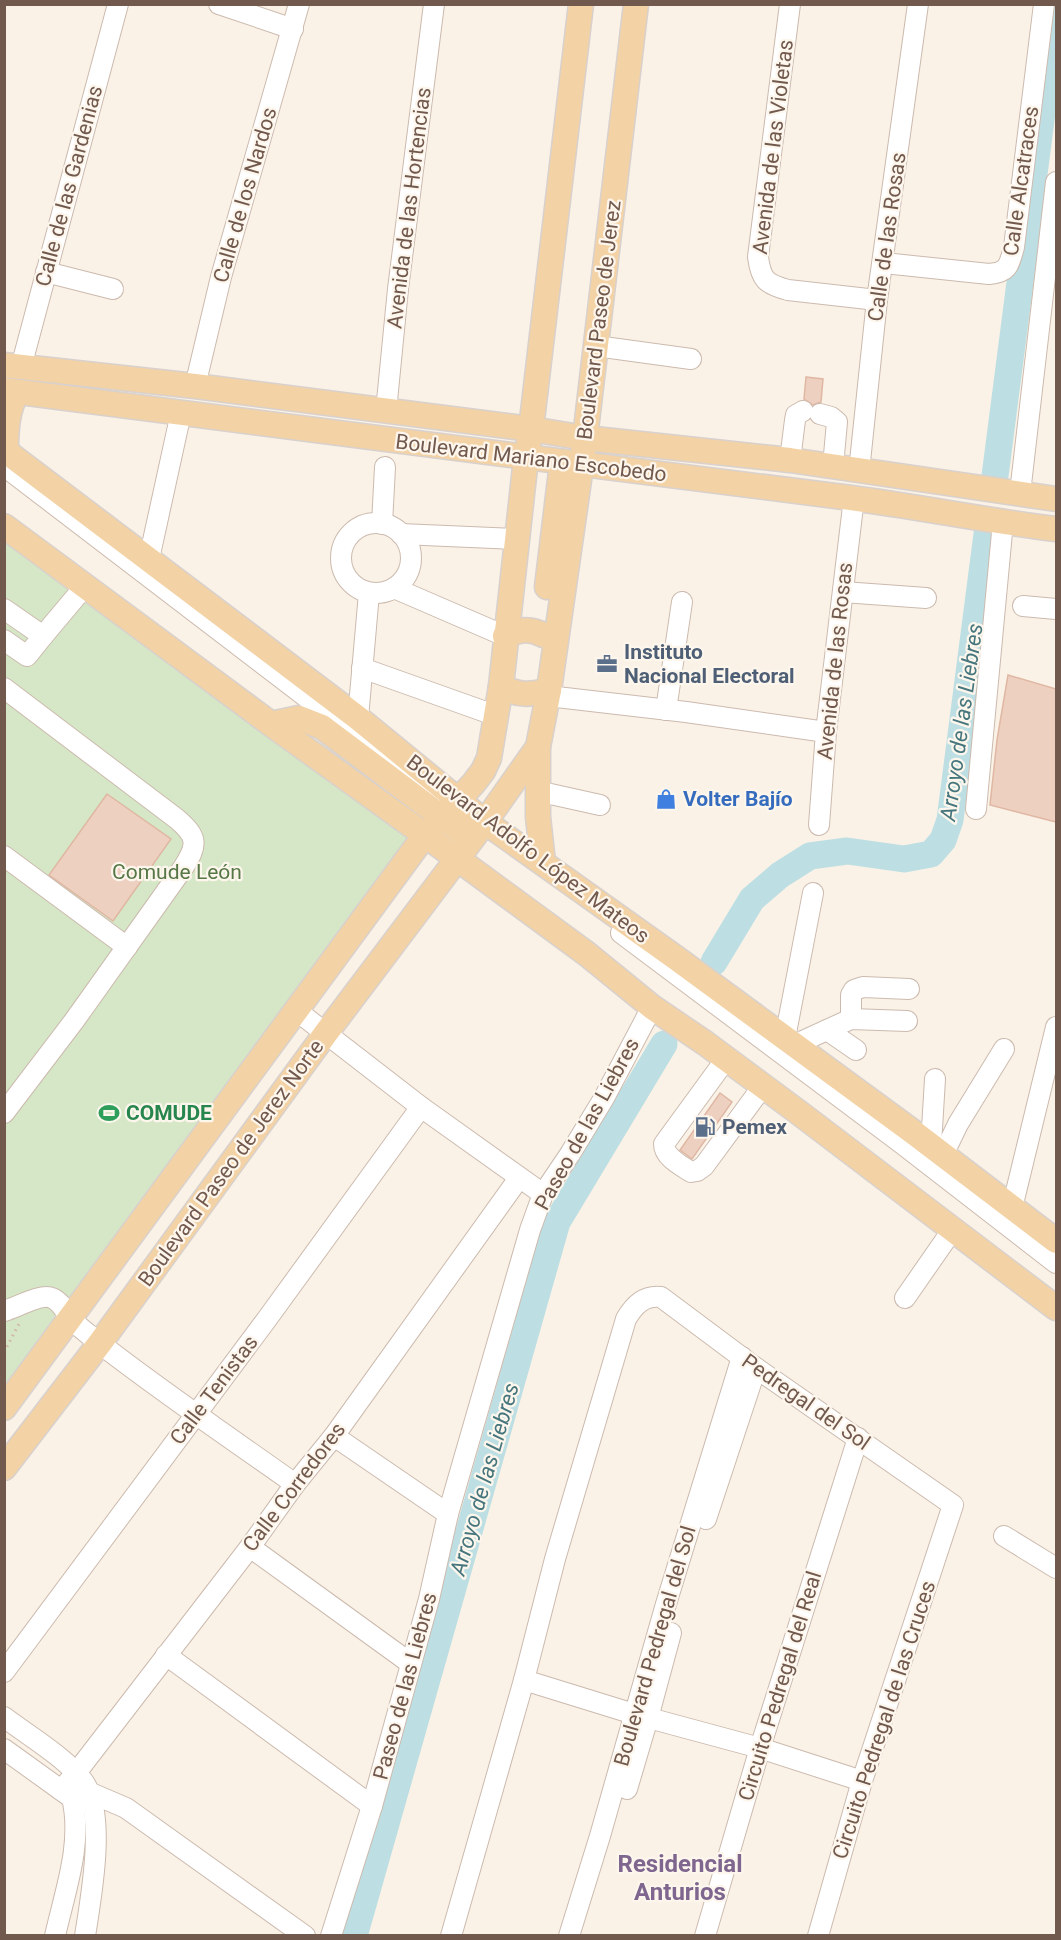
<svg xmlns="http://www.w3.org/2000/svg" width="1061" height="1940" font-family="Roboto,sans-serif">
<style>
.green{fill:#d5e7c6}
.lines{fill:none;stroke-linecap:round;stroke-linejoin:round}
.river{stroke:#bddfe3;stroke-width:27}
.building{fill:#eed0c1;stroke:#dfb7a3;stroke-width:1.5}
.minor-casing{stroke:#ccbaae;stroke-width:22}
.major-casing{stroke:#d8d1cd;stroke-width:27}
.path{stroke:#d2b4a4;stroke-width:3;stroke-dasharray:1.5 4.5;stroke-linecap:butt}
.minor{stroke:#fff;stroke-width:20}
.major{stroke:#f3d2a5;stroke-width:24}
.labels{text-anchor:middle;stroke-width:4.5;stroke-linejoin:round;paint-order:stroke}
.street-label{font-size:21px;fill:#72594d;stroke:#fdf6ed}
.service-label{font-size:21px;font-weight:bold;fill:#4e5e75;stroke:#fdf6ed;text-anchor:start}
.shop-label{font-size:21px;font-weight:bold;fill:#366cbe;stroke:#fdf6ed;text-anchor:start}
.park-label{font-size:21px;fill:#577746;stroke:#fdf6ed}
.leisure-label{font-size:21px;font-weight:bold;fill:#27864d;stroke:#fdf6ed;text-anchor:start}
.water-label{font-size:22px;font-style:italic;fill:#46767d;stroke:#fdf6ed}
.quarter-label{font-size:24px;font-weight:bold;fill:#7e668e;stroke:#fdf6ed}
</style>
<rect width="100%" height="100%" fill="#faf2e7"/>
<path class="green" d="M 4,517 L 422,833 L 4,1394 Z"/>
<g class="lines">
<g class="river">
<path d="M 995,476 L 1056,4"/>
<path d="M 714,962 L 752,899 L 780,875 L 810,856 L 847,851 L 904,859 L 931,854 L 943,840 L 950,820 L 987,534"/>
<path d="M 354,1936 L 557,1222 L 664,1044"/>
</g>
</g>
<g class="building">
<path d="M 806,377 L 823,379 L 821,402 L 813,405 L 804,399 Z"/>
<path d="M 1008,675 L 1056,689 L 1056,822 L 990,805 L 997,740 Z"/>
<path d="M 107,794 L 171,839 L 113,921 L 49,875 Z"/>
<path d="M 720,1093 L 732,1102 L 692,1159 L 680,1150 Z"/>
</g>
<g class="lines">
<g class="minor-casing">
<g id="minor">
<path d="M 219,4 L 293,29"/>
<path d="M 790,4 L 758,257 C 761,280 766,284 788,290 L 877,300"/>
<path d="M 884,263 L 989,274 C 1009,272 1009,265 1014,247 L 1044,4"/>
<path d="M 46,272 L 113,289"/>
<path d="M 596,346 L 691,359"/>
<path d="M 21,367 L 118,4"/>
<path d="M 195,386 L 221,277 L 299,4"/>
<path d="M 386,411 L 398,289 L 434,4"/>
<path d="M 820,414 L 831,417 L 837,422 L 833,466"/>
<path d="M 790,460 L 795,420 L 796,415 L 803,411"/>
<path d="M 4,466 L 441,800"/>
<path d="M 859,471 L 877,300 L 918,4"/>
<path d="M 1020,493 L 1056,182"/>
<circle cx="376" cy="558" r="35"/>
<path d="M 382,524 L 385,467"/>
<path d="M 401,534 L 517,539"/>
<path d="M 149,559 L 181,413"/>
<path d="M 394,588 L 505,636"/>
<path d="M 843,592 L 926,598"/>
<path d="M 1023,606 L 1056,609"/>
<path d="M 4,609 L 43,636 L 27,656 L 4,640"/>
<path d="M 43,636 L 85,586"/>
<path d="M 362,668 L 497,716"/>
<path d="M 4,688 L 177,819 C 198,837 198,845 183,868 L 74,1021 L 4,1113"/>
<path d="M 548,696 L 686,712 L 826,732"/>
<path d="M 666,710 L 682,602"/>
<path d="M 358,718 L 369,593"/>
<path d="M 537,791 L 600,805"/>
<path d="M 976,809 L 1003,522"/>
<path d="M 819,825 L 826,732 L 854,498"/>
<path d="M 4,856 L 127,947"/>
<path d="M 621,933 L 901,1143 L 1056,1263"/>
<path d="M 297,1011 L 421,1107 L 543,1194"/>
<path d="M 851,1019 L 851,995 L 854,990 L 863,987 L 909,989"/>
<path d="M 827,1030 L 856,1050"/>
<path d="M 785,1038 L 813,893"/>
<path d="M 794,1045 L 851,1019 L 907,1021"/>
<path d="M 726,1059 L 664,1144 C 664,1157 680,1165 691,1172 L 697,1171 L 704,1166 L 763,1086"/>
<path d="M 931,1145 L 935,1079"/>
<path d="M 943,1155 L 958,1124 L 1004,1049"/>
<path d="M 1012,1208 L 1056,1027"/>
<path d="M 905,1298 L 953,1229"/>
<path d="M 4,1311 C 16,1308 41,1293 52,1298 C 62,1302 66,1314 73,1321 C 81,1329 90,1335 98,1342 C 162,1392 229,1437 295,1484"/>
<path d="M 334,1436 L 448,1514"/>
<path d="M 706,1519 L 756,1368"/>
<path d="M 1004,1536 L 1056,1568"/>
<path d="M 250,1547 L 410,1663"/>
<path d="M 166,1655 L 372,1806"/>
<path d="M 4,1672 L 267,1319 L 421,1107"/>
<path d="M 524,1680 L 634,1714 L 760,1748 L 862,1781"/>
<path d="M 4,1717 C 29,1736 65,1757 83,1781 C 107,1813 91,1897 85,1936"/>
<path d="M 4,1749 L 72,1798 C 83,1843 65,1891 55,1936"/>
<path d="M 627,1789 L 648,1718 L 671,1633"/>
<path d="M 61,1790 L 76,1773 L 250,1547 L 295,1484 L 334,1436 L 519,1178"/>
<path d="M 72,1798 L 91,1793 L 126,1808 L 305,1936"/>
<path d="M 331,1936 L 372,1806 L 429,1599 L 448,1514 L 530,1230 L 543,1194 L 570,1154 L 604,1098 L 652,1007"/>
<path d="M 451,1936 L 524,1680 L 555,1559 L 626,1319 C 634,1305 644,1295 661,1297 L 756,1368 L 953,1505 L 862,1781 L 818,1936"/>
<path d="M 569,1936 L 600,1836 L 666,1604 L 742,1357"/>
<path d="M 705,1936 L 760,1748 L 858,1438"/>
</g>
</g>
<g class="major-casing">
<g id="major">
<path d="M 4,365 L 195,386 L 531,429 L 585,438 L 790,460 L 1056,499"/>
<path d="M 4,390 C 286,427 569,462 851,498 C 920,507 988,521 1056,529"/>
<path d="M 4,450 L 358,718 L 485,822 L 676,958 L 913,1132 L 1056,1241"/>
<path d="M 6,451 C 6,430 7,411 17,392"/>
<path d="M 4,526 L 271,724 L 425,835 L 587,954 L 652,1007 L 705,1043 L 802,1115 L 1056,1308"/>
<path d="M 547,587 L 562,463"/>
<path d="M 505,636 C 518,630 530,627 543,635"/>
<path d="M 501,686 C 517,696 531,695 549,690"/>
<path d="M 271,724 L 299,718 L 322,727 L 471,839"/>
<path d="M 538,747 L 538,817 L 543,863"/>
<path d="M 4,1408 L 425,835 L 473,784 L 483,771 L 489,758 L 501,686 L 526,458 L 531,429 L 581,4"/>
<path d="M 4,1468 L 100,1343 L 326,1033 L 485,822 L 538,747 L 549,690 L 585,438 L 636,4"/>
</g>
</g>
<path class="path" d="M 4,1352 L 19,1324"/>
<use href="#minor" class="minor"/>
<use href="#major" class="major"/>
</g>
<defs>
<g id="office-bare" transform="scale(1.62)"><path d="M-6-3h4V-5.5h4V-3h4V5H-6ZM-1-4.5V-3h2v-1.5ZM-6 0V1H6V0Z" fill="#5c6f8a" stroke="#fdf6ed" stroke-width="2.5" paint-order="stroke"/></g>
<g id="shop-bare" transform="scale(1.62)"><path d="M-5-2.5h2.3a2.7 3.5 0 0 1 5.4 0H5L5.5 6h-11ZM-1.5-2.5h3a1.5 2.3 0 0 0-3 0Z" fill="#3f7fe0" stroke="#fdf6ed" stroke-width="2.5" paint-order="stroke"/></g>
<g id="stadium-bare" transform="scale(1.62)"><path d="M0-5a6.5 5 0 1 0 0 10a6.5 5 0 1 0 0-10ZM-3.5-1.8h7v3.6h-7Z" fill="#2e9e5b" stroke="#fdf6ed" stroke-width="2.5" paint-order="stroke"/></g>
<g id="fuel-bare" transform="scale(1.62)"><path d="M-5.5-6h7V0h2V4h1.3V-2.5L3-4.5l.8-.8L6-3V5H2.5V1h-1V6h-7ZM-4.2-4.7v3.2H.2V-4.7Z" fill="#5c6f8a" stroke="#fdf6ed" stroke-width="2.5" paint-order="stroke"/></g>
</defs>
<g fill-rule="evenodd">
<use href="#office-bare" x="607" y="664"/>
<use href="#shop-bare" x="666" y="799"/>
<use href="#stadium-bare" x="109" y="1113"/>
<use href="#fuel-bare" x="705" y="1127"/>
</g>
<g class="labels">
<g class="street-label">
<text transform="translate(773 147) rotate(-83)" y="7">Avenida de las Violetas</text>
<text transform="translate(1021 181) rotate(-82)" y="7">Calle Alcatraces</text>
<text transform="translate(69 186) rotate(-75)" y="7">Calle de las Gardenias</text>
<text transform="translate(245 195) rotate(-74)" y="7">Calle de los Nardos</text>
<text transform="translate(409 208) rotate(-83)" y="7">Avenida de las Hortencias</text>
<text transform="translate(887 237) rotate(-82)" y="7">Calle de las Rosas</text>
<text transform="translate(599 320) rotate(-83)" y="7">Boulevard Paseo de Jerez</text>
<text transform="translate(531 458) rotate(7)" y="7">Boulevard Mariano Escobedo</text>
<text transform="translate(835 661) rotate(-84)" y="7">Avenida de las Rosas</text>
<text transform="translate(528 849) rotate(37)" y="7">Boulevard Adolfo López Mateos</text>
<text transform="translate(587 1124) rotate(-61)" y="7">Paseo de las Liebres</text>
<text transform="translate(231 1163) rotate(-54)" y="7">Boulevard Paseo de Jerez Norte</text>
<text transform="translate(214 1390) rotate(-53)" y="7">Calle Tenistas</text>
<text transform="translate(806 1402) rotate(35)" y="7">Pedregal del Sol</text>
<text transform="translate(294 1487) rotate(-53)" y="7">Calle Corredores</text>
<text transform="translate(655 1646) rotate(-74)" y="7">Boulevard Pedregal del Sol</text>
<text transform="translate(405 1686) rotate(-75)" y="7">Paseo de las Liebres</text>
<text transform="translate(780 1686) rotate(-73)" y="7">Circuito Pedregal del Real</text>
<text transform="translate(884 1720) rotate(-72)" y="7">Circuito Pedregal de las Cruces</text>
</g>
<g class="service-label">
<text x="624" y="659">Instituto<tspan x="624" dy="24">Nacional Electoral</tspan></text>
<text x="722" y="1134">Pemex</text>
</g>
<g class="shop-label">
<text x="683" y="806">Volter Bajío</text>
</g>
<g class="park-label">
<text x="177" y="879">Comude León</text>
</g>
<g class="leisure-label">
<text x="126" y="1120">COMUDE</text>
</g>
<g class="water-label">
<text transform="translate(961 722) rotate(-82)" y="8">Arroyo de las Liebres</text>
<text transform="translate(484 1479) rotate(-74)" y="8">Arroyo de las Liebres</text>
</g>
<g class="quarter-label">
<text x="680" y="1872">Residencial<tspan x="680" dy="28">Anturios</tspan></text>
</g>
</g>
<rect width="1061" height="1940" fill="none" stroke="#72594d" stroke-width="12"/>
</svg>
